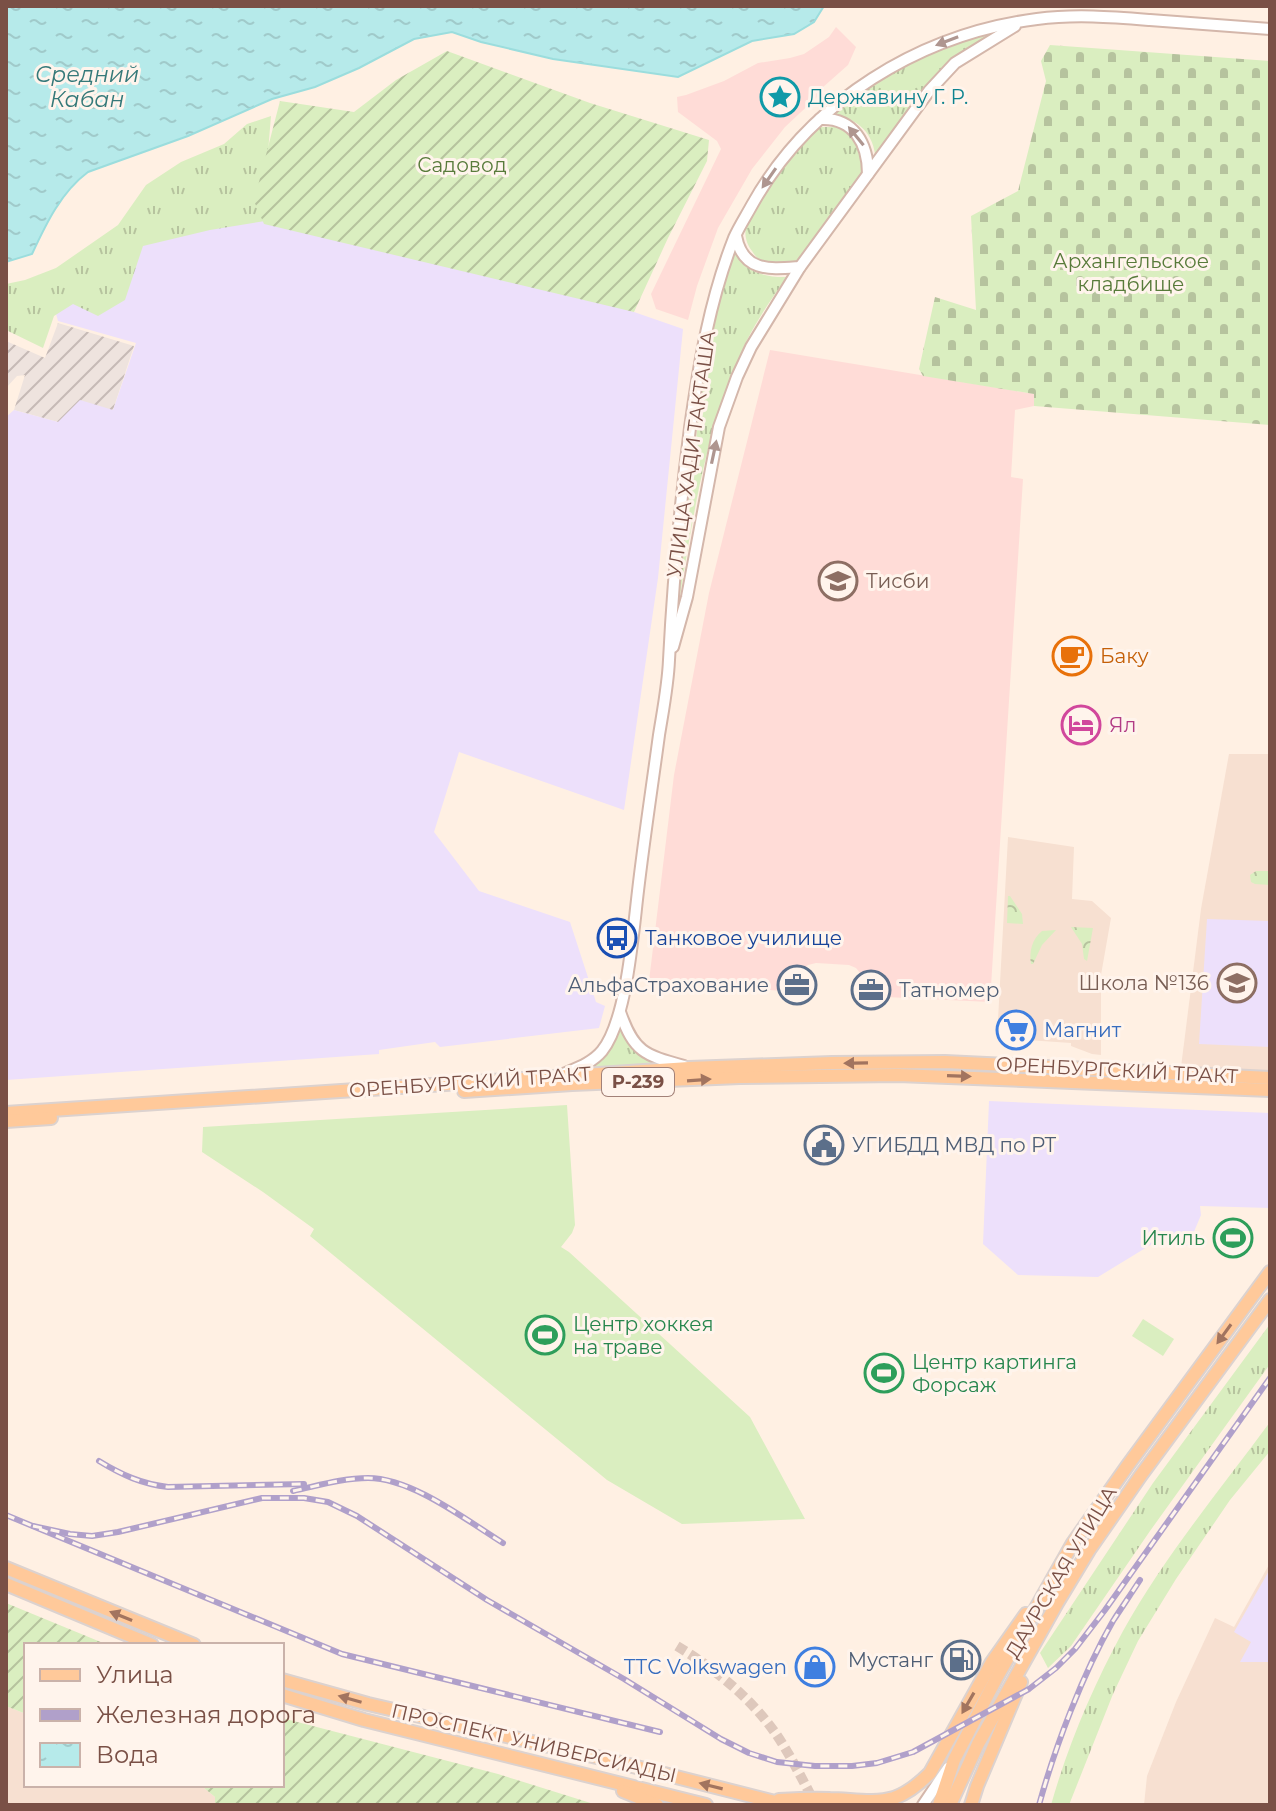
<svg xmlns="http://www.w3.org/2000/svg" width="1276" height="1811" font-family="Montserrat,sans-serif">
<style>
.residential{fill:#f7e0d1}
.commercial{fill:#ffdcd7}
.industrial{fill:url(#industrial-furrows)}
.education{fill:#ede0fb}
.grass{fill:url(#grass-tufts)}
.cemetery{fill:url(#cemetery-stones)}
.park{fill:url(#park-crowns)}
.garden{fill:url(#garden-furrows)}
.pitch{fill:#daeec0}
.water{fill:url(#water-ripples);stroke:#9bdddd;stroke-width:2}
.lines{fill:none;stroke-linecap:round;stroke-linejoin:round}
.tertiary-tunnel{stroke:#dec8bc;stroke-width:10;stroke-dasharray:10 5;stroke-linecap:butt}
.tertiary-casing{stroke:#d4b7ab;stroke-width:14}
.primary-casing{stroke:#dcd2cf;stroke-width:16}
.tertiary{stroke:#fff;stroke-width:10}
.primary{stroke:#ffc99a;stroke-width:12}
.rail-casing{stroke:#b0a0ca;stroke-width:6}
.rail{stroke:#fff4ec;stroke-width:3;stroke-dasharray:9;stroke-linecap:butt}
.oneway{fill:#af9690}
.oneway2{fill:#a2745f}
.labels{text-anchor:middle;stroke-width:6;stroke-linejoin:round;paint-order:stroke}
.shield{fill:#fff4ec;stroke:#a28178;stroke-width:2}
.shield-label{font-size:18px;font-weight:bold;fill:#7a5046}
.culture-label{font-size:20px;fill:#0d838f;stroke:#fff4ec;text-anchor:start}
.park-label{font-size:20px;fill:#587b3a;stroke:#fff4ec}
.street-label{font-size:20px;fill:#7a5046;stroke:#fff4ec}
.education-label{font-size:20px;fill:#785e54;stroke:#fff4ec;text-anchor:start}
.food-label{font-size:20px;fill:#c56008;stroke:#fff4ec;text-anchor:start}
.hotel-label{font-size:20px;fill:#b23c85;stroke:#fff4ec;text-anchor:start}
.transit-label{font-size:20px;fill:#164399;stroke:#fff4ec;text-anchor:start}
.service-label{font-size:20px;fill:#4e5e75;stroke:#fff4ec;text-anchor:end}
.shop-label{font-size:20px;fill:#366cbe;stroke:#fff4ec;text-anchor:start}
.leisure-label{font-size:20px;fill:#27864d;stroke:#fff4ec;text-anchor:start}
.water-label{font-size:22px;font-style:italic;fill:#357979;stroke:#fff4ec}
</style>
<defs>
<pattern id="industrial-furrows" width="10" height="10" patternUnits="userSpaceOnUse" patternTransform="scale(2)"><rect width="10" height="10" fill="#eee3de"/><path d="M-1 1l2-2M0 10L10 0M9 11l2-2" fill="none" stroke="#c6bab6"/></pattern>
<pattern id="grass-tufts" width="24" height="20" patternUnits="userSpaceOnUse" patternTransform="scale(2)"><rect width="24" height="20" fill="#daeec0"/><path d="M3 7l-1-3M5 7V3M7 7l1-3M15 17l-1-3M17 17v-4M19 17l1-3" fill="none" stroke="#b6c39e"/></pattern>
<pattern id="cemetery-stones" width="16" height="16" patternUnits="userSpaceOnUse" patternTransform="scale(2)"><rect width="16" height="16" fill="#daeec0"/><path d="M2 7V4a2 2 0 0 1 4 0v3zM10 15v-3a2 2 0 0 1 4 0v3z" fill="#b6c39e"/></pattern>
<pattern id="park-crowns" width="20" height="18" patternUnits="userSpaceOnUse" patternTransform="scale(2)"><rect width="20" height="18" fill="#daeec0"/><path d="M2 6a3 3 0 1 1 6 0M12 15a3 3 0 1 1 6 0" fill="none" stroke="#b6c39e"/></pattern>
<pattern id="garden-furrows" width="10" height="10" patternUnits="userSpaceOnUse" patternTransform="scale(2)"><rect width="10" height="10" fill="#daeec0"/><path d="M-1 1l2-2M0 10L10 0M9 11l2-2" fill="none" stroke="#b6c39e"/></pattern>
<pattern id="water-ripples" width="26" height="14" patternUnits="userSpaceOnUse" patternTransform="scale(2)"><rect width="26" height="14" fill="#b6eaea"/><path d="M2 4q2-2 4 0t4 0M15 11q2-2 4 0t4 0" fill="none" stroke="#a0caca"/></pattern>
</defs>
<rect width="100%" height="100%" fill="#fff0e3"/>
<g class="residential">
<path d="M 1229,754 L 1270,754 L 1270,1072 L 1181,1067 L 1201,909 Z"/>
<path d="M 1008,837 L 1074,847 L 1072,899 L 1092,901 L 1111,918 L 1101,975 L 1101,1055 L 1092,1054 L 1071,1046 L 1071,1043 L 997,1038 Z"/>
<path d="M 1270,1563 L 1270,1805 L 1144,1805 L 1147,1776 L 1176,1702 L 1215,1618 L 1234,1627 Z"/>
<path d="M 6,1706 L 26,1714 L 26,1785 L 196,1785 L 204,1788 L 215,1797 L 215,1805 L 6,1805 Z"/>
</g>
<g class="commercial">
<path d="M 836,27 L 856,47 L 848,65 L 822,88 L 817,97 L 785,127 L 752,169 L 718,228 L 697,286 L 688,320 L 656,309 L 651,294 L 721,149 L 717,141 L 678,112 L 677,97 L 686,95 L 724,81 L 758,63 L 790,58 L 804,54 L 829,37 Z"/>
<path d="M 770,350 L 1034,394 L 1034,406 L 1015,410 L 1011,477 L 1023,479 L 990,1002 L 865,996 L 865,979 L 856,968 L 849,965 L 816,963 L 808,965 L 803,969 L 797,979 L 797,992 L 649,981 L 674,775 L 709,593 Z"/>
</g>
<path class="industrial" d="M 58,323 L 134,346 L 113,410 L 58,422 L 14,410 L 25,375 L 17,376 L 6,388 L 6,341 L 45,358 Z"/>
<g class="education">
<path d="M 254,201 L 634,312 L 683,329 L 658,578 L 624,810 L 459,752 L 434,832 L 479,891 L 570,922 L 596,1002 L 605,1006 L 599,1028 L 440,1047 L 435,1042 L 379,1050 L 379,1054 L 6,1080 L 6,417 L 14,410 L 58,422 L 80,400 L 113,410 L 136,343 L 58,321 L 46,277 Z"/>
<path d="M 1207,919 L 1270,921 L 1270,1047 L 1199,1044 Z"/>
<path d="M 989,1101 L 1270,1113 L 1270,1208 L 1200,1206 L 1201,1215 L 1188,1246 L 1157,1241 L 1098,1277 L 1018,1275 L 983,1244 Z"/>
<path d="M 1270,1569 L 1270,1662 L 1240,1662 L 1251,1642 L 1234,1632 Z"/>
</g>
<g class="grass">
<path d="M 992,33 C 940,65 911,107 875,154 C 872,131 855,117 832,115 C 875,77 935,43 992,33 Z"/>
<path d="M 271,116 L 265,188 L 284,218 L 210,230 L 143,246 L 125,300 L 98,316 L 73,304 L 54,316 L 43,348 L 6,330 L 6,284 L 25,280 L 56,268 L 118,225 L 146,185 L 181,162 L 224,144 L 247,124 Z"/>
<path d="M 821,127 L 840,127 L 856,136 L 865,170 L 802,259 C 792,265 784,264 772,263 C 762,263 757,259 752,251 C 747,245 744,235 746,228 C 753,206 801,139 821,127 Z"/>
<path d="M 737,250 C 741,272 767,278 787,277 C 773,297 758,318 747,340 C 702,433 690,537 673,639 C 680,575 688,512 695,449 C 703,382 708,311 737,250 Z"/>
<path d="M 620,1019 C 628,1047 634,1054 662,1063 L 590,1068 C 611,1054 613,1042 620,1019 Z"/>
<path d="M 1270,1324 L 1270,1364 L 1150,1531 L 1071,1646 L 1048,1668 L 1040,1653 L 1153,1483 Z"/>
<path d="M 1270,1422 L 1270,1451 L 1230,1500 L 1176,1579 L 1138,1641 L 1113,1694 L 1069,1805 L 1051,1805 C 1068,1745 1093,1686 1123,1631 C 1164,1557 1220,1490 1270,1422 Z"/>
</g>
<path class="cemetery" d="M 1050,45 L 1270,61 L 1270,425 L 1034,406 L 1034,394 L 923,376 L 919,369 L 935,297 L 976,310 L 971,216 L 1018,191 L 1046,81 L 1041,61 Z"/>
<g class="park">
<path d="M 1256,871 L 1270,871 L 1270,885 L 1255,884 L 1251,882 L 1250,875 Z"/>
<path d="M 1008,896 L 1010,896 L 1022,914 L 1023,924 L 1007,923 Z"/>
<path d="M 1071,927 L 1093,928 L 1087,961 L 1084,959 L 1082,944 Z"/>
<path d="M 1056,930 L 1042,945 L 1033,964 L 1031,964 C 1029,951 1032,939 1042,931 Z"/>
</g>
<g class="garden">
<path d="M 447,51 L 590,103 L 709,140 L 707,161 L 668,238 L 634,312 L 264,224 L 254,201 L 280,101 L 354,112 L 396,80 Z"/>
<path d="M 6,1603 L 108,1645 L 26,1645 L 26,1714 L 6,1706 Z"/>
<path d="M 282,1718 L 498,1774 L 597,1805 L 215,1805 L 215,1797 L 204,1788 L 196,1785 L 282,1785 Z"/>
</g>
<g class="pitch">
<path d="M 567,1105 L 575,1225 L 572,1233 L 561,1247 L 569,1252 L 750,1417 L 805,1519 L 682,1524 L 607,1480 L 310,1236 L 314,1229 L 263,1192 L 202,1152 L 203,1127 Z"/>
<path d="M 1143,1319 L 1174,1339 L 1163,1356 L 1132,1336 Z"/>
</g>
<path class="water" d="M 6,6 L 824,6 L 814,22 L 794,34 L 752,41 L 678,77 L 553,59 L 481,42 L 452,32 L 414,39 L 359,68 L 315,87 L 272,99 L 188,136 L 88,172 C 61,192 46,224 32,254 L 6,262 Z"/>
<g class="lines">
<path class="tertiary-tunnel" d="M 677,1646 C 715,1669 750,1697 776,1734 C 791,1756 803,1781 816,1805"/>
<g class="tertiary-casing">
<g id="tertiary">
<path d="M 820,119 C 854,117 868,144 868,174"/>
<path d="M 736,236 C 743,273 771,269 800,267"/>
<path d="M 673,647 L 687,597 L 719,427 L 737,377 L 751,347 L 800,267 L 929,91 L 955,63 L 1015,26"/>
<path d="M 620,1012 C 634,1052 644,1055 684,1066"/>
<path d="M 563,1074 C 577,1068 592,1063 602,1051 C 627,1020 633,932 638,891 C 644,839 652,787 659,735 C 663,710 668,685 669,660 C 673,582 680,505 690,428 C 699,363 710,299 734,238 C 739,227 746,216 752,205 C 810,101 920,34 1037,19 C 1075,14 1112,17 1150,20 C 1190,23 1230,26 1270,29"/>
<path d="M 923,1805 L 948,1768"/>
</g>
</g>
<g class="primary-casing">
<g id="primary">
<path d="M 464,1091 L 572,1084 L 740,1077 L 898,1075 L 1270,1090"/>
<path d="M 6,1113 L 689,1068 L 832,1063 L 945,1062 L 1270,1078"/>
<path d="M 6,1121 L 51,1118"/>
<path d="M 6,1568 L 194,1645"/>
<path d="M 6,1584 L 152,1645"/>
<path d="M 282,1680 L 368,1704 L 601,1758 L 787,1805"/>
<path d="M 282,1695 L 364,1720 L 706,1805"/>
<path d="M 623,1791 L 657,1805"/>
<path d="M 779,1800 C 796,1799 813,1798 830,1799 C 851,1799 873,1804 894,1798 C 908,1793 919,1784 930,1773 L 992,1662 L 1026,1614"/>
<path d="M 939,1805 L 954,1760 L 997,1677 L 1073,1543 L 1128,1465 L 1270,1272"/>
<path d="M 950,1805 L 978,1744 L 1057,1603 L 1089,1550 L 1141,1475 L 1270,1300"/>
<path d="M 971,1805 L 977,1786 L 1021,1682"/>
</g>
</g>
<use href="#tertiary" class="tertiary"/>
<use href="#primary" class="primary"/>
<g class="rail-casing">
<g id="rail">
<path d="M 99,1461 C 122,1475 142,1484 168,1487 L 304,1484"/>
<path d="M 293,1491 C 317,1486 343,1478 368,1478 C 412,1478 466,1520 503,1543"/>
<path d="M 6,1515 L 342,1654 L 660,1732"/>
<path d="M 33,1526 L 70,1534 L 92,1536 L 118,1532 L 262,1498 L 304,1498 L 328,1502 L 357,1516 L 487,1600 L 624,1679 L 721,1739 L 749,1753 L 777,1762 L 815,1766 L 852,1766 L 877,1763 L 913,1752 L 1029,1689 L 1056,1668 L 1075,1649 L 1105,1610 L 1270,1378"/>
<path d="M 1039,1805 C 1055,1747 1083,1673 1113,1621 C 1122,1607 1131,1594 1140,1580"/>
</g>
</g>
<use href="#rail" class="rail"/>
</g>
<defs><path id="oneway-solid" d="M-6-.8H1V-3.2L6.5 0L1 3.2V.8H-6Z" transform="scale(2)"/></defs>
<g class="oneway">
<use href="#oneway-solid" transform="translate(947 41) rotate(159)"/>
<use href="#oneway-solid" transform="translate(856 136) rotate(-129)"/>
<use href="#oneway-solid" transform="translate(769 178) rotate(125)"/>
<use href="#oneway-solid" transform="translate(714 452) rotate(-78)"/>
</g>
<g class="oneway2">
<use href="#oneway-solid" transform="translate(856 1063) rotate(179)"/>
<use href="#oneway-solid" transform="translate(959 1076) rotate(2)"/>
<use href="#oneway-solid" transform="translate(699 1080) rotate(-4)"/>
<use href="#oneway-solid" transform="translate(1224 1334) rotate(126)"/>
<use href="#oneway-solid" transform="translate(121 1616) rotate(-158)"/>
<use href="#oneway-solid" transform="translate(350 1699) rotate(-164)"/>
<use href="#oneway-solid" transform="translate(968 1703) rotate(120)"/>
<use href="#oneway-solid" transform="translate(711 1786) rotate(-166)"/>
</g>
<defs>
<g id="sight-ring" transform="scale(2)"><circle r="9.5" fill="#fff4ec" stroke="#0f9aa8" stroke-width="1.5"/><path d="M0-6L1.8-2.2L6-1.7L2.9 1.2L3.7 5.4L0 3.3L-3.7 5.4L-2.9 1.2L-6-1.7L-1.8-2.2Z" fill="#0f9aa8"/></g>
<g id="university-ring" transform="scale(2)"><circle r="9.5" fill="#fff4ec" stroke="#8d6e63" stroke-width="1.5"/><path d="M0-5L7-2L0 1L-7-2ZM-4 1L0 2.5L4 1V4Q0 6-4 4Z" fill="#8d6e63"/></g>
<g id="cafe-ring" transform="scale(2)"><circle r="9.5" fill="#fff4ec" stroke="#e8710a" stroke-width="1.5"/><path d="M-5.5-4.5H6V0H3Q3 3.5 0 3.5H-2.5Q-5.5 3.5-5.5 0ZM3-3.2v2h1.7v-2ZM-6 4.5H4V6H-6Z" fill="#e8710a"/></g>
<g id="hotel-ring" transform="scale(2)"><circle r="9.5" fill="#fff4ec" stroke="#d1479c" stroke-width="1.5"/><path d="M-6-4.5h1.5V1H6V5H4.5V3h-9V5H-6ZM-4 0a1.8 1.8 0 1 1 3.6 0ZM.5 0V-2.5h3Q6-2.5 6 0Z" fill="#d1479c"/></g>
<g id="bus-ring" transform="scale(2)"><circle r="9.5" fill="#fff4ec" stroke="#1a4fb4" stroke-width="1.5"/><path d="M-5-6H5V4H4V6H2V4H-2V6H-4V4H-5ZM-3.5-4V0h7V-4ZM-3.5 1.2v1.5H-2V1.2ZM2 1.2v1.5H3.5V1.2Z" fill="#1a4fb4"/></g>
<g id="school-ring" transform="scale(2)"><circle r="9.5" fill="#fff4ec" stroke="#8d6e63" stroke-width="1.5"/><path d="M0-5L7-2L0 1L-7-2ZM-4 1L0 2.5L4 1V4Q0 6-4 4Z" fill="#8d6e63"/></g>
<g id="office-ring" transform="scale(2)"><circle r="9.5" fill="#fff4ec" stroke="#5c6f8a" stroke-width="1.5"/><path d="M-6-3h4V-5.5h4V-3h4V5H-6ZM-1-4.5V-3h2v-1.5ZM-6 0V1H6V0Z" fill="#5c6f8a"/></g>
<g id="supermarket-ring" transform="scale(2)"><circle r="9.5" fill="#fff4ec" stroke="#3f7fe0" stroke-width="1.5"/><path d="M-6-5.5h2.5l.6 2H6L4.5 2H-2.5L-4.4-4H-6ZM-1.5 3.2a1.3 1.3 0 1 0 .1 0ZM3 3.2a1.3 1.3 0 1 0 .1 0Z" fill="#3f7fe0"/></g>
<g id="civic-ring" transform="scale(2)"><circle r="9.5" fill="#fff4ec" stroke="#5c6f8a" stroke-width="1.5"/><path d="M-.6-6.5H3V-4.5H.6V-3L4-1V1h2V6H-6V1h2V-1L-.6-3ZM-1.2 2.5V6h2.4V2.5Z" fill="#5c6f8a"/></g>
<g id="stadium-ring" transform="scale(2)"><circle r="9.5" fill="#fff4ec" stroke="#2e9e5b" stroke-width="1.5"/><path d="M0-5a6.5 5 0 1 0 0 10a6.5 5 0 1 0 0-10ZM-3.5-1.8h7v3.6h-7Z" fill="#2e9e5b"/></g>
<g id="fuel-ring" transform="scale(2)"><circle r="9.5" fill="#fff4ec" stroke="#5c6f8a" stroke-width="1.5"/><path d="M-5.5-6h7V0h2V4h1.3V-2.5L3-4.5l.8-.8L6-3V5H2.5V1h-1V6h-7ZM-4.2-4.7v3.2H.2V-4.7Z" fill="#5c6f8a"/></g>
<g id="shop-ring" transform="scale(2)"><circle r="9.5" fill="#fff4ec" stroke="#3f7fe0" stroke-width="1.5"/><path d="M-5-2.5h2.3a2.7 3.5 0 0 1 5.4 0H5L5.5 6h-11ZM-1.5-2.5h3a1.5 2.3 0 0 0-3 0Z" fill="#3f7fe0"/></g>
</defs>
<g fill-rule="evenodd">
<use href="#sight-ring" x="780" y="97"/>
<use href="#university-ring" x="838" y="581"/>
<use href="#cafe-ring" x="1072" y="656"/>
<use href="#hotel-ring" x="1081" y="725"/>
<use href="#bus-ring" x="617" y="938"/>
<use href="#school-ring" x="1237" y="983"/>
<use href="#office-ring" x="797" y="985"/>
<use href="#office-ring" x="871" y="990"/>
<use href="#supermarket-ring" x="1016" y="1030"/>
<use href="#civic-ring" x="824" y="1145"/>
<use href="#stadium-ring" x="1233" y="1238"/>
<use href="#stadium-ring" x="545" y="1335"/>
<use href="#stadium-ring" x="884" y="1373"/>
<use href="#fuel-ring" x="961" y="1660"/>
<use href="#shop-ring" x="815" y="1667"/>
</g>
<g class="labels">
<rect class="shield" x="602" y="1068" width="72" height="28" rx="6"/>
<g class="shield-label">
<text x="638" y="1088">Р-239</text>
</g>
<g class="culture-label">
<text x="808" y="104">Державину Г. Р.</text>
</g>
<g class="park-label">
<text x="462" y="172">Садовод</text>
<text x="1131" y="268">Архангельское<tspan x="1131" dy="23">кладбище</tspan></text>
</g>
<g class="street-label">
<text transform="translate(691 454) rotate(-82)" y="7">УЛИЦА ХАДИ ТАКТАША</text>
<text transform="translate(1117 1070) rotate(3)" y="7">ОРЕНБУРГСКИЙ ТРАКТ</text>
<text transform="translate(470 1082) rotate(-4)" y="7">ОРЕНБУРГСКИЙ ТРАКТ</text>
<text transform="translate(1061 1572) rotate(-59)" y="7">ДАУРСКАЯ УЛИЦА</text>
<text transform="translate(534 1743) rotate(13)" y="7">ПРОСПЕКТ УНИВЕРСИАДЫ</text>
</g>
<g class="education-label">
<text x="866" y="588">Тисби</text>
<text x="1209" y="990" text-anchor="end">Школа №136</text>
</g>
<g class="food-label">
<text x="1100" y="663">Баку</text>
</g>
<g class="hotel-label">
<text x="1109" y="732">Ял</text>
</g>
<g class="transit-label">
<text x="645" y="945">Танковое училище</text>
</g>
<g class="service-label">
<text x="769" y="992">АльфаСтрахование</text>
<text x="899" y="997" text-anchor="start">Татномер</text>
<text x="852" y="1152" text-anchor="start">УГИБДД МВД по РТ</text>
<text x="933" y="1667">Мустанг</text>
</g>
<g class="shop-label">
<text x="1044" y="1037">Магнит</text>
<text x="787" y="1674" text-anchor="end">ТТС Volkswagen</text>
</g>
<g class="leisure-label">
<text x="1205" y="1245" text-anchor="end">Итиль</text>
<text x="573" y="1331">Центр хоккея<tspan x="573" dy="23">на траве</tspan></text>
<text x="912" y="1369">Центр картинга<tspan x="912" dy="23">Форсаж</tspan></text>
</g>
<g class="water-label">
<text x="87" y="82">Средний<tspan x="87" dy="25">Кабан</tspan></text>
</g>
</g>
<rect width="1276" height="1811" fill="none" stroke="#7a5046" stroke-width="16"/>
<rect x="24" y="1643" width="260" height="144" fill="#fff4ec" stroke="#cab2aa" stroke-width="2"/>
<rect x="40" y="1669" width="40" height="12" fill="#ffc99a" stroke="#cab2aa" stroke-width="2"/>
<text x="96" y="1683" font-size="24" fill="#7a5046">Улица</text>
<rect x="40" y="1709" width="40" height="12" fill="#b0a0ca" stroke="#cab2aa" stroke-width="2"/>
<text x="96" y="1723" font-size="24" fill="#7a5046">Железная дорога</text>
<rect x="40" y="1743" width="40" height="24" fill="url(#water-ripples)" stroke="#cab2aa" stroke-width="2"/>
<text x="96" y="1763" font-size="24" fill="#7a5046">Вода</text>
</svg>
